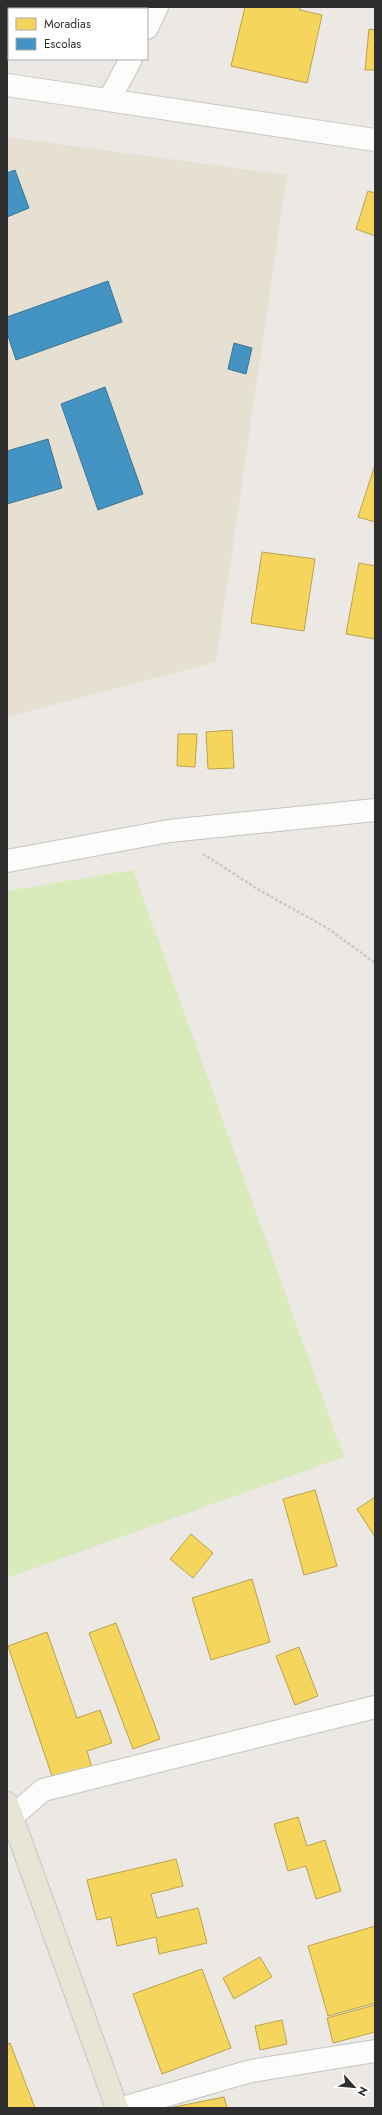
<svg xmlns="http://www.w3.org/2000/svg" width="382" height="2115" font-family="Jost,sans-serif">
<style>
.education{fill:#e6e0d3}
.pitch{fill:#d9eabb}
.homes{fill:#f6d55c;stroke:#baa34e}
.schools{fill:#4393c3;stroke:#3d7596}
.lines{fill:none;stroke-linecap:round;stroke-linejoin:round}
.minor-casing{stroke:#c5c4c5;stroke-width:24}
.major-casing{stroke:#c6c5c4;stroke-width:24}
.path{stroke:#c9c9c8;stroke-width:2.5;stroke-dasharray:3 2;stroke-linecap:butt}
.minor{stroke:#fcfcfb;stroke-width:22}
.major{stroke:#e8e4d6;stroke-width:22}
</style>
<rect width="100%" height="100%" fill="#ece8e4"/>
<path class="education" d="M 7,137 L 287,175 L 216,662 L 7,717 Z"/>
<path class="pitch" d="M 133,870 L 344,1457 L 7,1578 L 7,891 Z"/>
<g class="homes">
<path d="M 245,7 L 295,7 L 300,8 L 300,10 L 322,15 L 307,83 L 231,66 Z"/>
<path d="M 369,29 L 375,30 L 375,70 L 365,70 Z"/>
<path d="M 368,191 L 375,193 L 375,236 L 356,229 Z"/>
<path d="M 375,465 L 375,522 L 358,517 Z"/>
<path d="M 262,552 L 315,559 L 304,631 L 251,623 Z"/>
<path d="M 359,563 L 375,566 L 375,639 L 346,634 Z"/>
<path d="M 232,730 L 234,768 L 208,769 L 206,732 Z"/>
<path d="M 178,734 L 197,734 L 195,767 L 177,766 Z"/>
<path d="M 315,1490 L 337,1566 L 304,1575 L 283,1499 Z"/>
<path d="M 375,1497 L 375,1537 L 357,1509 Z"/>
<path d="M 191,1534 L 213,1553 L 193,1578 L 170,1559 Z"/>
<path d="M 252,1579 L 270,1642 L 211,1660 L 192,1598 Z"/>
<path d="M 116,1623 L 160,1739 L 133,1749 L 89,1633 Z"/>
<path d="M 47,1632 L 77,1718 L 100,1710 L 112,1743 L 87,1751 L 92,1768 L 54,1782 L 8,1646 Z"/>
<path d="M 299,1647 L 318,1696 L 295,1705 L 276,1656 Z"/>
<path d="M 298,1817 L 307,1846 L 325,1840 L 341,1891 L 316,1899 L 306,1866 L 288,1871 L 274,1824 Z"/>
<path d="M 176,1859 L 183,1886 L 151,1894 L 157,1918 L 198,1908 L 207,1943 L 159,1954 L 156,1937 L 117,1946 L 111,1917 L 97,1920 L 87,1880 Z"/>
<path d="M 375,1926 L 375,2003 L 328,2016 L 308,1946 Z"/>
<path d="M 260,1957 L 272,1977 L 234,1999 L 223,1978 Z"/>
<path d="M 202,1969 L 231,2048 L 162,2074 L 133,1994 Z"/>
<path d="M 375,2005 L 375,2032 L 333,2043 L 327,2018 Z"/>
<path d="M 282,2020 L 287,2044 L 260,2050 L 255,2026 Z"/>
<path d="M 10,2043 L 35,2108 L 7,2108 L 7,2044 Z"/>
<path d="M 224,2097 L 227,2108 L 169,2108 Z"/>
</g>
<g class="schools">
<path d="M 15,170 L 29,208 L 7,217 L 7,173 Z"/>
<path d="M 108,281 L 122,322 L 16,360 L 7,333 L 7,317 Z"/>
<path d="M 234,343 L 252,348 L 246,374 L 228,369 Z"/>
<path d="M 105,387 L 143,494 L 98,510 L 61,404 Z"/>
<path d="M 48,439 L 62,488 L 7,504 L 7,451 Z"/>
</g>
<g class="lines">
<g class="minor-casing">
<g id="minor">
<path d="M 147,28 L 157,7"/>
<path d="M 7,85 L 375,140"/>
<path d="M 109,100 L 131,59"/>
<path d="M 7,861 L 169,831 L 375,810"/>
<path d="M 12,1817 L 43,1790 L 375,1707"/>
<path d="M 122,2108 L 251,2071 L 375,2051"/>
</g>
</g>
<g class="major-casing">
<path id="major" d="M 7,1803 L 117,2108"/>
</g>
<path class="path" d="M 203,854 L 259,890 L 329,929 L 375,963"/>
<use href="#minor" class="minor"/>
<use href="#major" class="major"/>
</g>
<rect width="382" height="2115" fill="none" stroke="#2e2e2e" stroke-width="16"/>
<rect x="8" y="8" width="140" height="52" fill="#ffffff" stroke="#ababab"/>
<rect x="16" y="18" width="20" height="12" fill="#f6d55c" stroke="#ababab"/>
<text x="44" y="28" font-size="12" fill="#2e2e2e">Moradias</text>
<rect x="16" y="38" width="20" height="12" fill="#4393c3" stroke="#ababab"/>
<text x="44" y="48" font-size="12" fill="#2e2e2e">Escolas</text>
<g transform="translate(354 2087) rotate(117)" stroke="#ffffff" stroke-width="3" paint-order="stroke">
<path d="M0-3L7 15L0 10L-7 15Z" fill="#2e2e2e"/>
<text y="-6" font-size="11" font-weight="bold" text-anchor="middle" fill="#2e2e2e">N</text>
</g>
</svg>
